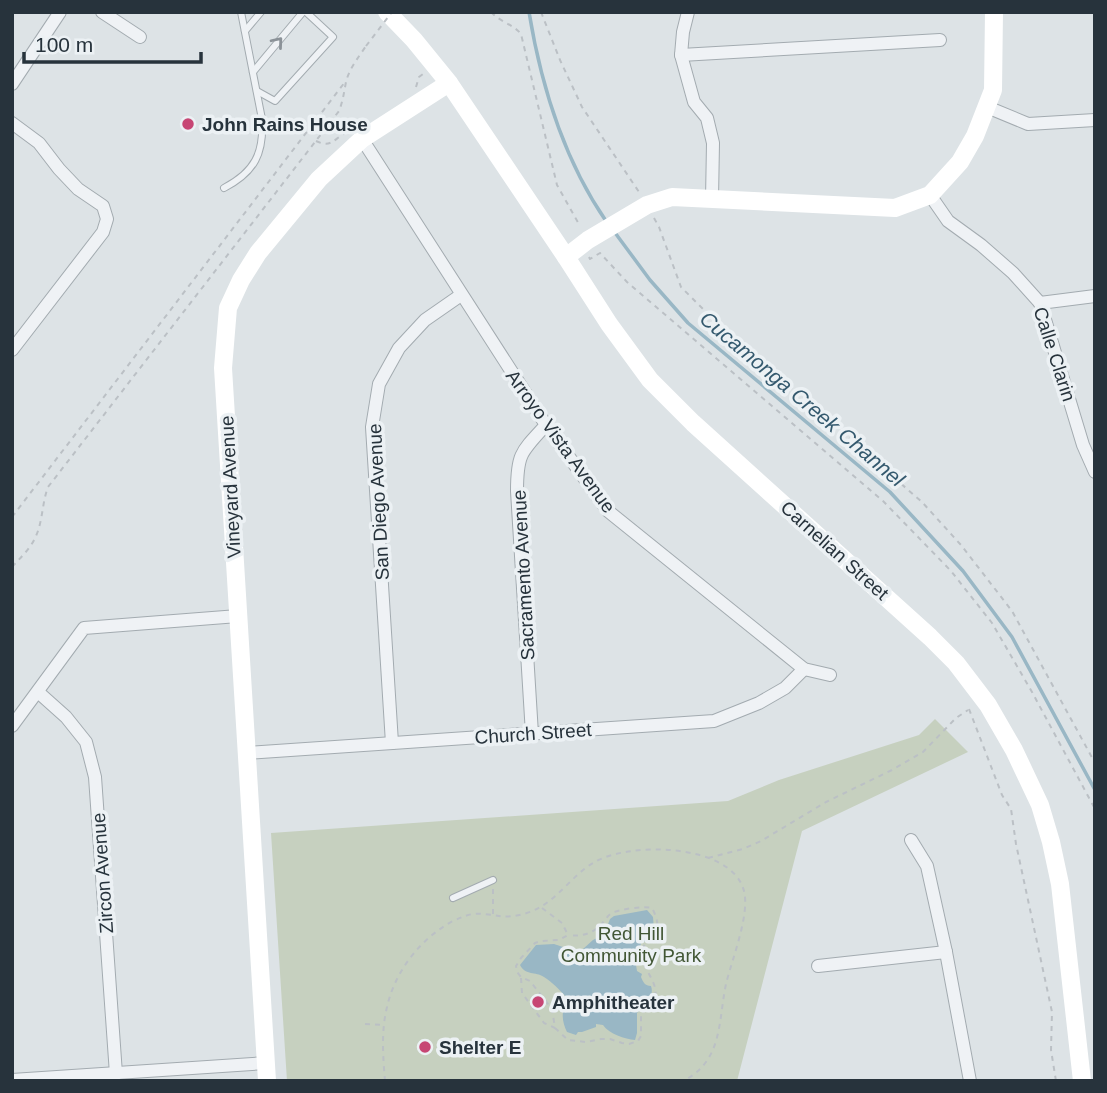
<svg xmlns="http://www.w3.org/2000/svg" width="1107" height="1093" font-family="Arial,sans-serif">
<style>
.green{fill:#c6d0bf}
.water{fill:#99b7c5}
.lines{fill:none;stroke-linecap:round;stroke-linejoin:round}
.stream{stroke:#99b7c5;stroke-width:3.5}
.lane-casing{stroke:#a3abb0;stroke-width:8}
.street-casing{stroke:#a3abb0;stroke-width:14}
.path{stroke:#bbc0c5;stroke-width:2;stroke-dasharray:5 5;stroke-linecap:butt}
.lane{stroke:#eff2f5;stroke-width:6}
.street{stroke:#eff2f5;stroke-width:12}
.secondary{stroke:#fff;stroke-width:18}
.path-bridge{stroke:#bbc0c5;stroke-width:2;stroke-dasharray:5 5;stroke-linecap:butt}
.oneway{stroke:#8b9298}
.poi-dot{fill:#c74674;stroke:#ecf1f4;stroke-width:2.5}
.labels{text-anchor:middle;stroke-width:7;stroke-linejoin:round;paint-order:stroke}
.poi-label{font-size:19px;font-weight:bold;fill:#27333c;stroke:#ecf1f4;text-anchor:start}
.street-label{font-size:19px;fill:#27333c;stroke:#ecf1f4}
.park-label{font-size:19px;fill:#425735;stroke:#ecf1f4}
.water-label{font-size:21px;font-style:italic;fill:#34596e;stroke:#ecf1f4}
</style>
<rect width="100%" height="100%" fill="#dde3e6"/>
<path class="green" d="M 935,719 L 968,752 L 802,831 L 737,1081 L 287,1081 L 271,833 L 728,801 L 779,780 L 919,735 Z"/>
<path class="water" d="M 647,910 L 653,917 L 654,930 L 646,941 L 641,943 L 636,965 L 637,971 L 642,974 L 641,977 C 643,982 645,986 651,986 C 655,998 644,1004 637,1013 L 637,1033 L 635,1040 C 625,1039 609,1034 603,1025 L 596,1024 L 596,1027 L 582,1032 L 578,1032 L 576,1035 L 567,1032 C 564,1026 562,1019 563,1012 C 564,1006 567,1003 566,997 C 560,990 552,982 544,977 C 535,971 526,976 520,965 L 536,945 L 554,944 L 575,951 L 583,949 L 593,940 L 599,937 L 607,927 L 610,919 L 614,916 Z"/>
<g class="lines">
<g class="stream">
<path d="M 529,12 C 541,85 564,160 606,221"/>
<path d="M 613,230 L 650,280 L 688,323 L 890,492 L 963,571 L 1012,637 L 1095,790"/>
</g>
<g class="lane-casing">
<g id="lane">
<path d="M 245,31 L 261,12"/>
<path d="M 253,72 L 303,12"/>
<path d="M 257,91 L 275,101 L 333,37 L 306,12"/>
<path d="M 224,188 C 255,172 264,153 262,119 L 241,12"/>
<path d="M 453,898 L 493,880"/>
</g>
</g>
<g class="street-casing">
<g id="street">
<path d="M 102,12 L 140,37"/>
<path d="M 688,12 L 683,32 L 681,55 L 694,102 L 707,118 L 713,143 L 712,199"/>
<path d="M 681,55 L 940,40"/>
<path d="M 12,84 L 60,12"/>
<path d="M 987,107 L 1028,124 L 1095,120"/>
<path d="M 12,123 L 39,143 L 59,169 L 78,189 L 103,206 L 107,219 L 103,232 L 12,350"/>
<path d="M 362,139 L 546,425 L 608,511 L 804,669 L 830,675"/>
<path d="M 930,195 L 948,221 L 981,245 L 1013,273 L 1040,303 L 1083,445 L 1095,472"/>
<path d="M 1040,303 L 1095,296"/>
<path d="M 38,692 L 66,717 L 86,742 L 95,777 L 116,1074"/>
<path d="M 12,726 L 84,628 L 238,616"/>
<path d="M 532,734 L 517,491 C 517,454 521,452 546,425"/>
<path d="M 392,743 L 372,427 L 379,384 L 399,348 L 425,320 L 461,295"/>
<path d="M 247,753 L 714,721 L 759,703 L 785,688 L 804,669"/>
<path d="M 911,840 L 927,866 L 946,952 L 970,1081"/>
<path d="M 818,966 L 946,952"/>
<path d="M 12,1080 L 266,1063"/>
</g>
</g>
<g class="path">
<path d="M 491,12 C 500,22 513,24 521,34 L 557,185 L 580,226"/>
<path d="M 541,12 L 560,60 L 582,107 L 639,192"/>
<path d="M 416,87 L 419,77 L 423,74"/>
<path d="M 316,141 C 331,148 333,140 345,133"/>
<path d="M 654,218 L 659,227 L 681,287 L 723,329 L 922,502 L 961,545 L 1012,611 L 1095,763"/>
<path d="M 589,257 L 590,259 L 600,253 L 627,282 L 883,501 L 951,571 L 992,623 L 1032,692 L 1095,809"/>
<path d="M 12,517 L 345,82"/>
<path d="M 12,567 C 21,557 31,548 36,536 C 43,520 42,503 48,487 L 339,111 C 343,101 344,92 346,82 C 349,69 358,58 366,46"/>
<path d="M 969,709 L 1002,795 L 1011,809 L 1016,844 L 1052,1012 L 1051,1050 L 1056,1081"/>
<path d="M 708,858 L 743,849 L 761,841 L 826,802 L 892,770 L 923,752 L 956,718 L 968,710"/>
<path d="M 493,889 L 493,915"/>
<path d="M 542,908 L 562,923 L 568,935 L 559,940 L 541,941 L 535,943 L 521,958 L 516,966 L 517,972 L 521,977 L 530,981 L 552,1009 L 555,1028 L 568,1040 L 586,1042 L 601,1039 L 610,1039 L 622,1043 L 629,1044 L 638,1041 L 641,1036 L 641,1014 C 645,1010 650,1006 653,1002 C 663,985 641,970 642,953 C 643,935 668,938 652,908 C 643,906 620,909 612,913 C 607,916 608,917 604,921 C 595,933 583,937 568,935"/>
<path d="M 521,978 L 522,993 L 544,1023 L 555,1028"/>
<path d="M 365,1024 L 383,1025"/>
<path d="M 385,1081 C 383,1057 381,1031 387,1007 C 395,971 421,938 453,921 C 460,918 466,915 473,914 C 482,913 491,915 499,916 C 512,918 529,914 540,907 C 559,897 574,874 593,863 C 628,841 732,843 744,891 C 750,915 732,959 726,984 C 718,1022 723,1061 683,1081"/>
</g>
<use href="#lane" class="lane"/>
<use href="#street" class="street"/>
<g class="secondary">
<path d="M 387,12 L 414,40 L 449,83 L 566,257 L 609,324 L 650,380 L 693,423 L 930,637 L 956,663 L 988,705 L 1014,750 L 1040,805 L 1051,842 L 1060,884 L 1082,1081"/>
<path d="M 566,257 L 588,240 L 647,205 L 672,197 L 895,208 L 930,195 L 960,162 L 975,136 L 993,90 L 994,12"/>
<path d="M 267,1081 L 223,368 L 228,308 L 241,280 L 258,253 L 319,179 L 362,139 L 449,83"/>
</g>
<path class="path-bridge" d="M 366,46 L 392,12"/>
</g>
<defs><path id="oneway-chevron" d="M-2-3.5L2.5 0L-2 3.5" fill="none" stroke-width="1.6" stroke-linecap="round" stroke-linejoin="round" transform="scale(1.75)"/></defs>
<use class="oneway" href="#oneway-chevron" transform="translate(278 42) rotate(-50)"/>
<g class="poi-dot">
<circle cx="188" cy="124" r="7"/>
<circle cx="538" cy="1002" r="7"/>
<circle cx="425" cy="1047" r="7"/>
</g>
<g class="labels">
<g class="poi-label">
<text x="202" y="131">John Rains House</text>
<text x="552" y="1009">Amphitheater</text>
<text x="439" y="1054">Shelter E</text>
</g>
<g class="street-label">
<text transform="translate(1055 354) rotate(72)" y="7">Calle Clarin</text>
<text transform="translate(561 441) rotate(54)" y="7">Arroyo Vista Avenue</text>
<text transform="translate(230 487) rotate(-93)" y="7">Vineyard Avenue</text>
<text transform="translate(378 502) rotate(-93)" y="7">San Diego Avenue</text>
<text transform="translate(835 550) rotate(42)" y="7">Carnelian Street</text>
<text transform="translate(523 575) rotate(-93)" y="7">Sacramento Avenue</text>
<text transform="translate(533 733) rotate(-4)" y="7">Church Street</text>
<text transform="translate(102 873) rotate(-94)" y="7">Zircon Avenue</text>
</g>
<g class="park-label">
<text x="631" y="940">Red Hill<tspan x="631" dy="22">Community Park</tspan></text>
</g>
<g class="water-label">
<text transform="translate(802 399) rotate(40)" y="7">Cucamonga Creek Channel</text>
</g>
</g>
<rect width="1107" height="1093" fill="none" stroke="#27333c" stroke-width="28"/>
<path d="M24 52v10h177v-10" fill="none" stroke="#27333c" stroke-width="3.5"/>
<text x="35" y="52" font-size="21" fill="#27333c" stroke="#ecf1f4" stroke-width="5" paint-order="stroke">100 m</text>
</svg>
